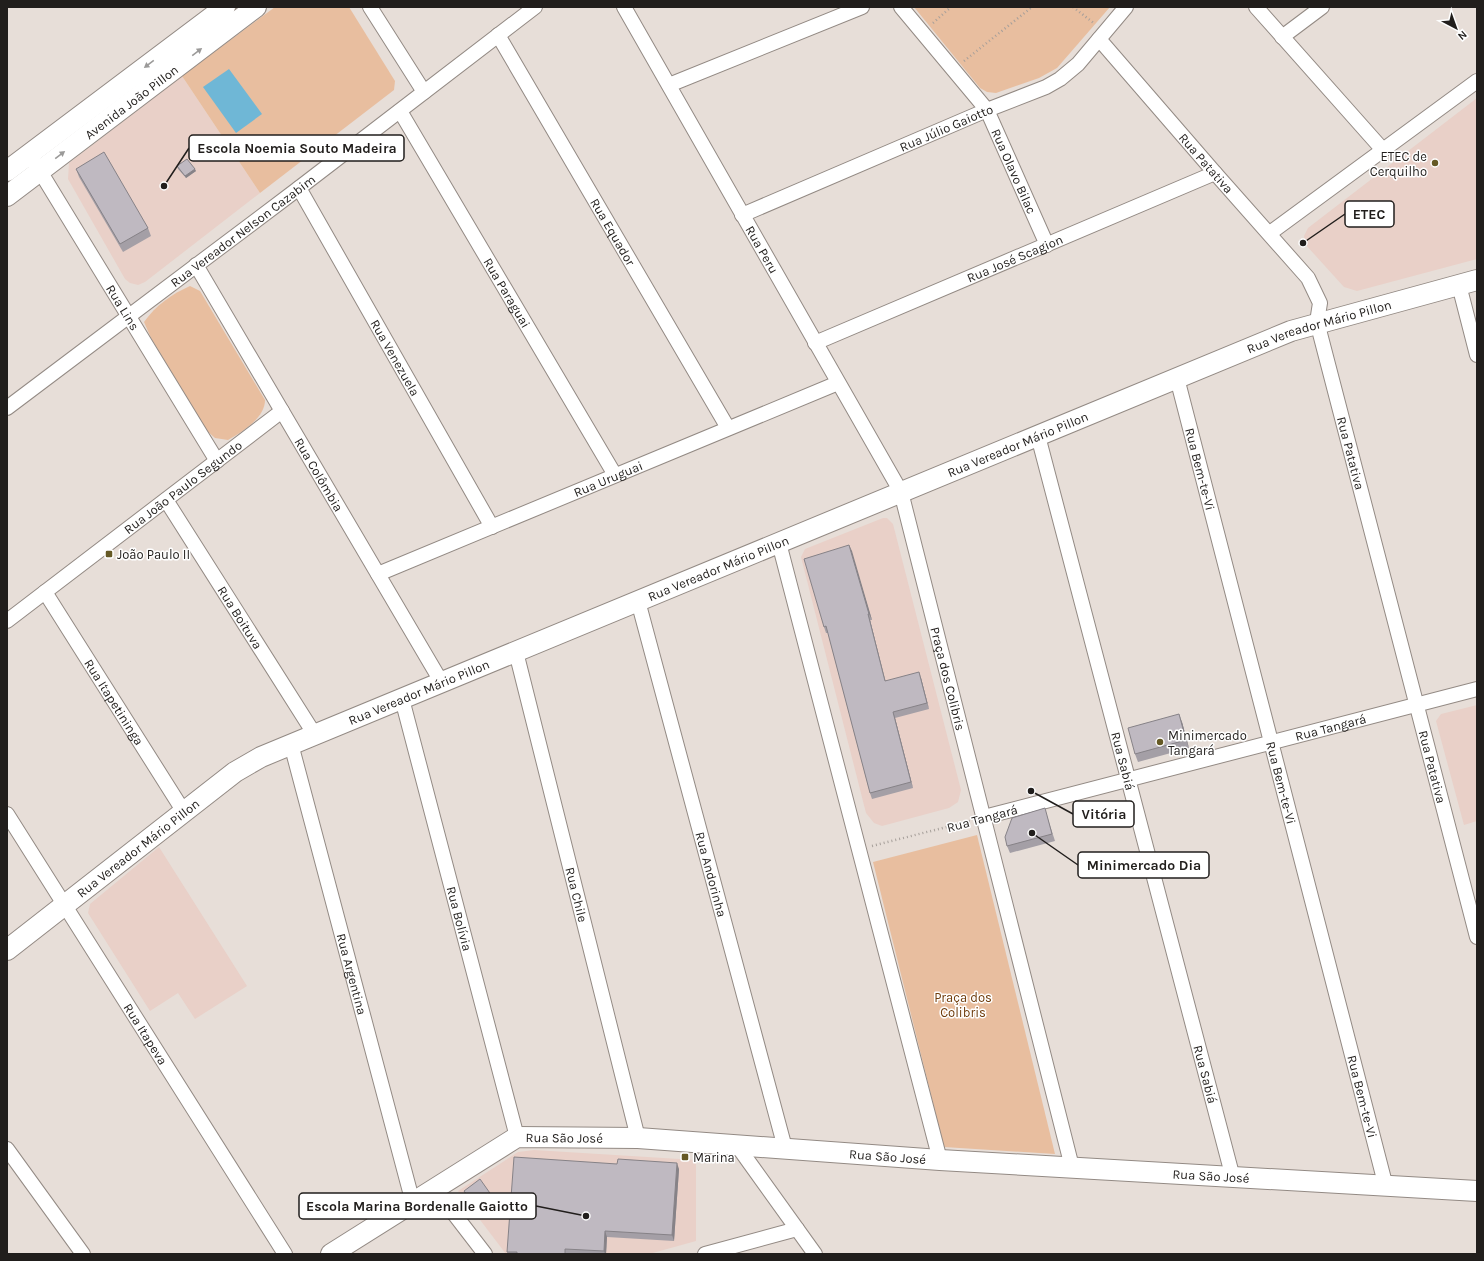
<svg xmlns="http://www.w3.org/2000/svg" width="1484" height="1261" font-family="Karla,sans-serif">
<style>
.education{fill:#e9d0c8}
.green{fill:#e8be9f}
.water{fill:#6fb7d6}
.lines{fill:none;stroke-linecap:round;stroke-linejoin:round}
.street-casing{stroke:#938a84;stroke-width:16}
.secondary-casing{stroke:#938a84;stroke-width:22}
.path{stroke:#a69f9a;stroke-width:2.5;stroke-dasharray:1 3;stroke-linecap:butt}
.street{stroke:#fff;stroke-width:14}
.secondary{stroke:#fff;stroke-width:20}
.wall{fill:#a49fa6}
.shaded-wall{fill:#868287}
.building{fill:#bfb9c1;stroke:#868287}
.oneway{fill:#9b9a99}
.poi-dot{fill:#655925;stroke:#fff;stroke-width:1.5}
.labels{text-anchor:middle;stroke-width:3;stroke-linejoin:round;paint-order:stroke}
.street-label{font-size:13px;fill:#211e1c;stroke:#fff}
.poi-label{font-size:13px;fill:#211e1c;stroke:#fff;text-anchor:start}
.park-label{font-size:13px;fill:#6f3c0b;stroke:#fff}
.leader{fill:none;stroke:#211e1c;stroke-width:1.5}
.callout-dot{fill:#211e1c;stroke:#fff;stroke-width:1.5}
.callout{fill:#fff;stroke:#211e1c;stroke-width:1.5}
.callout-label{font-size:14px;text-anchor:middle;font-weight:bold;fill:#211e1c}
</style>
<rect width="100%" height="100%" fill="#e7ded8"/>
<g class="education">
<path d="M 182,76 L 260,193 L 145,282 L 138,285 L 130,283 L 125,279 L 68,179 L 69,163 Z"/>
<path d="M 1477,98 L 1477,259 L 1357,291 L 1344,287 L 1305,244 L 1304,236 L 1308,228 Z"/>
<path d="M 883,518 L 887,518 L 893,524 L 961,790 L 958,802 L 949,808 L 882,826 L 874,823 L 866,813 L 801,557 L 805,549 Z"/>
<path d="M 1477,705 L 1477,821 L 1464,825 L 1436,721 L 1441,714 Z"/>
<path d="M 159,847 L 247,986 L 195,1019 L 178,993 L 150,1011 L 88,913 L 90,904 Z"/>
<path d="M 534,1150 L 696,1160 L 696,1241 L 649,1254 L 506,1254 L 458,1191 L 518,1152 Z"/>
</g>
<g class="green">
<path d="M 275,7 L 349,7 L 395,81 L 394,90 L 260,193 L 182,76 Z"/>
<path d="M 914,7 L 1110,7 L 1057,68 L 1039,78 L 996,93 L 987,92 L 980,88 Z"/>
<path d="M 190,286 L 200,291 L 265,400 C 265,418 242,432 228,440 L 215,438 L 207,431 L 151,338 L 144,322 C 156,305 172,294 190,286 Z"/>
<path d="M 977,835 L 1055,1154 L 944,1147 L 873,862 Z"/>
</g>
<path class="water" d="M 229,69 L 262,114 L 236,133 L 203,87 Z"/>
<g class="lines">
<g class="street-casing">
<g id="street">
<path d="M 370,7 L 424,92"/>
<path id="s1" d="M 624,7 L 901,492 L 1072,1167"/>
<path id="s2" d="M 901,7 L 987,110 L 1047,245"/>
<path d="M 1256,7 L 1383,150"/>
<path id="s3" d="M 498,35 L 728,428"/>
<path d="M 1282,37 L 1322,7"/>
<path id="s4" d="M 1099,39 L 1215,173 L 1308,278 L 1320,303 L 1317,322 L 1477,937"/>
<path d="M 669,85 L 862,7"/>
<path id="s5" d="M 400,111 L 615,475"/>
<path id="s6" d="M 35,163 L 217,461"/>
<path id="s7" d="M 299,188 L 492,527"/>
<path id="s8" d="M 742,215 L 987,110 L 1046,87 L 1060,79 L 1078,64 L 1126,7"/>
<path d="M 1270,233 L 1477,81"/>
<path id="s9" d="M 196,265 L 442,683"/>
<path d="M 1459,285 L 1477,355"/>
<path id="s10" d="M 815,343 L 1215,173"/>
<path id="s11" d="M 1177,378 L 1386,1187"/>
<path id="s12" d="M 7,408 L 299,188 L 535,7"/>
<path id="s13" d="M 1038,436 L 1233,1178"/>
<path id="s14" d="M 166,500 L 315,735"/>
<path d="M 779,543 L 940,1160"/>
<path id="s15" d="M 378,574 L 838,383"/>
<path id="s16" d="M 45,592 L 184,812"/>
<path id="s17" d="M 638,601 L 785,1148"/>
<path id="s18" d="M 7,621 L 282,411"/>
<path id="s19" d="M 516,652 L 638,1138"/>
<path id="s20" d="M 402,699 L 517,1137"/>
<path id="s21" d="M 291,744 L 413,1203"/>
<path id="s22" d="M 7,814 L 285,1254"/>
<path id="s23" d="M 984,817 L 1477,689"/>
<path d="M 736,1144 L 815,1254"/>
<path d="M 7,1149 L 83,1254"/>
<path d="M 435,1189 L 485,1254"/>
<path d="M 705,1254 L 797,1229"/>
</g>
</g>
<g class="secondary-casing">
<g id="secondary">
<path d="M 7,171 L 225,7"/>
<path id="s24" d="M 7,196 L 256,7"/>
<path id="s25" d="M 7,950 L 235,772 L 261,757 L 1291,331 L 1477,280"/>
<path id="s26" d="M 331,1254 L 517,1137 L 638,1138 L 940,1160 L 1477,1191"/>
</g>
</g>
<g class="path">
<path d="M 1073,7 L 1095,24"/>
<path d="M 933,23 L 951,7"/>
<path d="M 964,61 L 1032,7"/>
<path d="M 872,846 L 970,821"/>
</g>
<use href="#street" class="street"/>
<use href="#secondary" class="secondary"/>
</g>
<g class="wall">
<path d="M 177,166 L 196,171 L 186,178 L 178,169 Z"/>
<path d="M 76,169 L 148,228 L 151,236 L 123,252 L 79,177 Z"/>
<path d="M 849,545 L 872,620 L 870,620 L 885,681 L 921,678 L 929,709 L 895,718 L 913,788 L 872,799 L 870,793 L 828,633 L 826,633 L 824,627 Z"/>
<path d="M 1182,722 L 1189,748 L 1138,762 L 1135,754 Z"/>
<path d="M 1047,816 L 1055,841 L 1010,853 L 1007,846 Z"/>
<path d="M 679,1169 L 674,1241 L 607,1237 L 606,1254 L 508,1254 L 507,1252 Z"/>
<path d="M 464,1191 L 494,1202 L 477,1213 L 466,1196 Z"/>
</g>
<g class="shaded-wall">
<path d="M 195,169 L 196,171 L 186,178 L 185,176 Z"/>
<path d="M 849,545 L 852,551 L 872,620 L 869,614 Z"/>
<path d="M 868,614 L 870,620 L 887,687 L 885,681 Z"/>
<path d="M 919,672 L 921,678 L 929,709 L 927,703 Z"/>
<path d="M 893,712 L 895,718 L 913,788 L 911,782 Z"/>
<path d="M 1179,714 L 1182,722 L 1189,748 L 1186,740 Z"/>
<path d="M 677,1163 L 679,1169 L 674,1241 L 672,1235 Z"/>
<path d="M 492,1196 L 494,1202 L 477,1213 L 476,1208 Z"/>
<path d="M 605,1231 L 607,1237 L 606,1254 L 605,1254 L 604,1251 Z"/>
</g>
<g class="building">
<path d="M 104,152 L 148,228 L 120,244 L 76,169 Z"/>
<path d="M 187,159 L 195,169 L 185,176 L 177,166 Z"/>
<path d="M 849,545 L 869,614 L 868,614 L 885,681 L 919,672 L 927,703 L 893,712 L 911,782 L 870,793 L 826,626 L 824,627 L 804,559 Z"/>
<path d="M 1179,714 L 1186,740 L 1135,754 L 1128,728 Z"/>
<path d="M 1045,808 L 1052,834 L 1007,846 L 1005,837 L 1012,818 Z"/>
<path d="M 514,1157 L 617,1164 L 618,1159 L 677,1163 L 672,1235 L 605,1231 L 604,1251 L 565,1249 L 565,1254 L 517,1254 L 517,1252 L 507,1252 Z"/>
<path d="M 480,1179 L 492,1196 L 476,1208 L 464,1191 Z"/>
</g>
<defs><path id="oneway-solid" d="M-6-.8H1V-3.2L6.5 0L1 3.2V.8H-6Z"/></defs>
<g class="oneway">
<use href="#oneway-solid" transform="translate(197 52) rotate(-37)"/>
<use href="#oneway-solid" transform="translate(149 64) rotate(143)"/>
<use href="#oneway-solid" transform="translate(60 155) rotate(-37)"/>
</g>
<g class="poi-dot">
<circle cx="1435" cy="163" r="4"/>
<rect x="105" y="550" width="8" height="8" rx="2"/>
<circle cx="1160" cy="742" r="4"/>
<rect x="681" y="1153" width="8" height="8" rx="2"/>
</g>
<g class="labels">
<g class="street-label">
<text dy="5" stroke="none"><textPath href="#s24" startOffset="156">Avenida João Pillon</textPath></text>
<text dy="5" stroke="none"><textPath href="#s8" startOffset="222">Rua Júlio Gaiotto</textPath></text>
<text dy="5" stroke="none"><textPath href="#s4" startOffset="164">Rua Patativa</textPath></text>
<text dy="5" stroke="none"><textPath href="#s2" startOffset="201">Rua Olavo Bilac</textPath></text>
<text dy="5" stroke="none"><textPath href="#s12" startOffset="295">Rua Vereador Nelson Cazabim</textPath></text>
<text dy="5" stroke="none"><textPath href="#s3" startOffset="228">Rua Equador</textPath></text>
<text dy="5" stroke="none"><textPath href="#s1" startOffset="279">Rua Peru</textPath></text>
<text dy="5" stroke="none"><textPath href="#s10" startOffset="217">Rua José Scagion</textPath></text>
<text dy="5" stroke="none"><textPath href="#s5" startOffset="211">Rua Paraguai</textPath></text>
<text dy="5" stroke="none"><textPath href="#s6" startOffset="169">Rua Lins</textPath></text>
<text dy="5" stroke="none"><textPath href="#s25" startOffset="1462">Rua Vereador Mário Pillon</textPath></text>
<text dy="5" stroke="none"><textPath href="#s7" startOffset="195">Rua Venezuela</textPath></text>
<text dy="5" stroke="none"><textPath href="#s25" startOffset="1138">Rua Vereador Mário Pillon</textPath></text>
<text dy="5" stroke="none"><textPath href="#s4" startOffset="500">Rua Patativa</textPath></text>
<text dy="5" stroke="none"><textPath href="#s11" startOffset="94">Rua Bem-te-Vi</textPath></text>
<text dy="5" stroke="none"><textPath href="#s9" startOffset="243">Rua Colômbia</textPath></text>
<text dy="5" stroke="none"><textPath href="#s15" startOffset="249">Rua Uruguai</textPath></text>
<text dy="5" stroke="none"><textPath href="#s18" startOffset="221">Rua João Paulo Segundo</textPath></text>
<text dy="5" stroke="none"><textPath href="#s25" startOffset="814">Rua Vereador Mário Pillon</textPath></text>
<text dy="5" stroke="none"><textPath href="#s14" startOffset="139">Rua Boituva</textPath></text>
<text dy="5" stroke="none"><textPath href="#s1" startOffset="751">Praça dos Colibris</textPath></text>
<text dy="5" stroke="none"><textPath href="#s25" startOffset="490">Rua Vereador Mário Pillon</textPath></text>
<text dy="5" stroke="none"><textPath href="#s16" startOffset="130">Rua Itapetininga</textPath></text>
<text dy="5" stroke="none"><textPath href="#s23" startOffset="358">Rua Tangará</textPath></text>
<text dy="5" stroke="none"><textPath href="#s13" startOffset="336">Rua Sabiá</textPath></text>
<text dy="5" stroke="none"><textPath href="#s4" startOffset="824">Rua Patativa</textPath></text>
<text dy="5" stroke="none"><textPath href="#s11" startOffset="418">Rua Bem-te-Vi</textPath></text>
<text transform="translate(982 818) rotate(-15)" y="5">Rua Tangará</text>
<text dy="5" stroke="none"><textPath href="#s25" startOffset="166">Rua Vereador Mário Pillon</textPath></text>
<text dy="5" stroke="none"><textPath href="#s17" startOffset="283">Rua Andorinha</textPath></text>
<text dy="5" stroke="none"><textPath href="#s19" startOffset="250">Rua Chile</textPath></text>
<text dy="5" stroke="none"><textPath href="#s20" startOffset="227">Rua Bolívia</textPath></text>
<text dy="5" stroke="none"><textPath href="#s21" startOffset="238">Rua Argentina</textPath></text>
<text dy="5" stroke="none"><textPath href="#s22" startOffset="260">Rua Itapeva</textPath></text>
<text dy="5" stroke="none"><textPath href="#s13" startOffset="660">Rua Sabiá</textPath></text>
<text dy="5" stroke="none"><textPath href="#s11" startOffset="742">Rua Bem-te-Vi</textPath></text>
<text dy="5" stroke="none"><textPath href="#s26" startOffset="267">Rua São José</textPath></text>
<text dy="5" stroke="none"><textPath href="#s26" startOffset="591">Rua São José</textPath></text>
<text dy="5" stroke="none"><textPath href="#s26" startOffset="915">Rua São José</textPath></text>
</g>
<g class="poi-label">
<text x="1427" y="161" text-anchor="end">ETEC de<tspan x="1427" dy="15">Cerquilho</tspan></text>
<text x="117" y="559">João Paulo II</text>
<text x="1168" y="740">Minimercado<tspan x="1168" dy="15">Tangará</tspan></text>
<text x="693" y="1162">Marina</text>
</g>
<g class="park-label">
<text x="963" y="1002">Praça dos<tspan x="963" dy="15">Colibris</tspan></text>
</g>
</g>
<path class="leader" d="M164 186L189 148M1303 243L1345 214M1031 791L1073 814M1032 833L1078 865M586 1216L536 1206"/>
<g class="callout-dot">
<circle cx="164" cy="186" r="4"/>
<circle cx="1303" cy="243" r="4"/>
<circle cx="1031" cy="791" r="4"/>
<circle cx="1032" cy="833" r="4"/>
<circle cx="586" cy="1216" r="4"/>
</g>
<g class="callout">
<rect x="189" y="135" width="215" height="26" rx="4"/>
<rect x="1345" y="201" width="49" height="26" rx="4"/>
<rect x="1073" y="801" width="61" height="26" rx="4"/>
<rect x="1078" y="852" width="131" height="26" rx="4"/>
<rect x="299" y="1193" width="237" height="26" rx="4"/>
</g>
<g class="callout-label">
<text x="297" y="153">Escola Noemia Souto Madeira</text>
<text x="1369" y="219">ETEC</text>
<text x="1104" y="819">Vitória</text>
<text x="1144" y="870">Minimercado Dia</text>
<text x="417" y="1211">Escola Marina Bordenalle Gaiotto</text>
</g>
<rect width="1484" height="1261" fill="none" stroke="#211e1c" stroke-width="16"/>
<g transform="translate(1456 28) rotate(139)" stroke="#ffffff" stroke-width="3" paint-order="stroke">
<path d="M0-3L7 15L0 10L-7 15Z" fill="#211e1c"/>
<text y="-6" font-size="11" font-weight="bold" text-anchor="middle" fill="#211e1c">N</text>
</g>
</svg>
